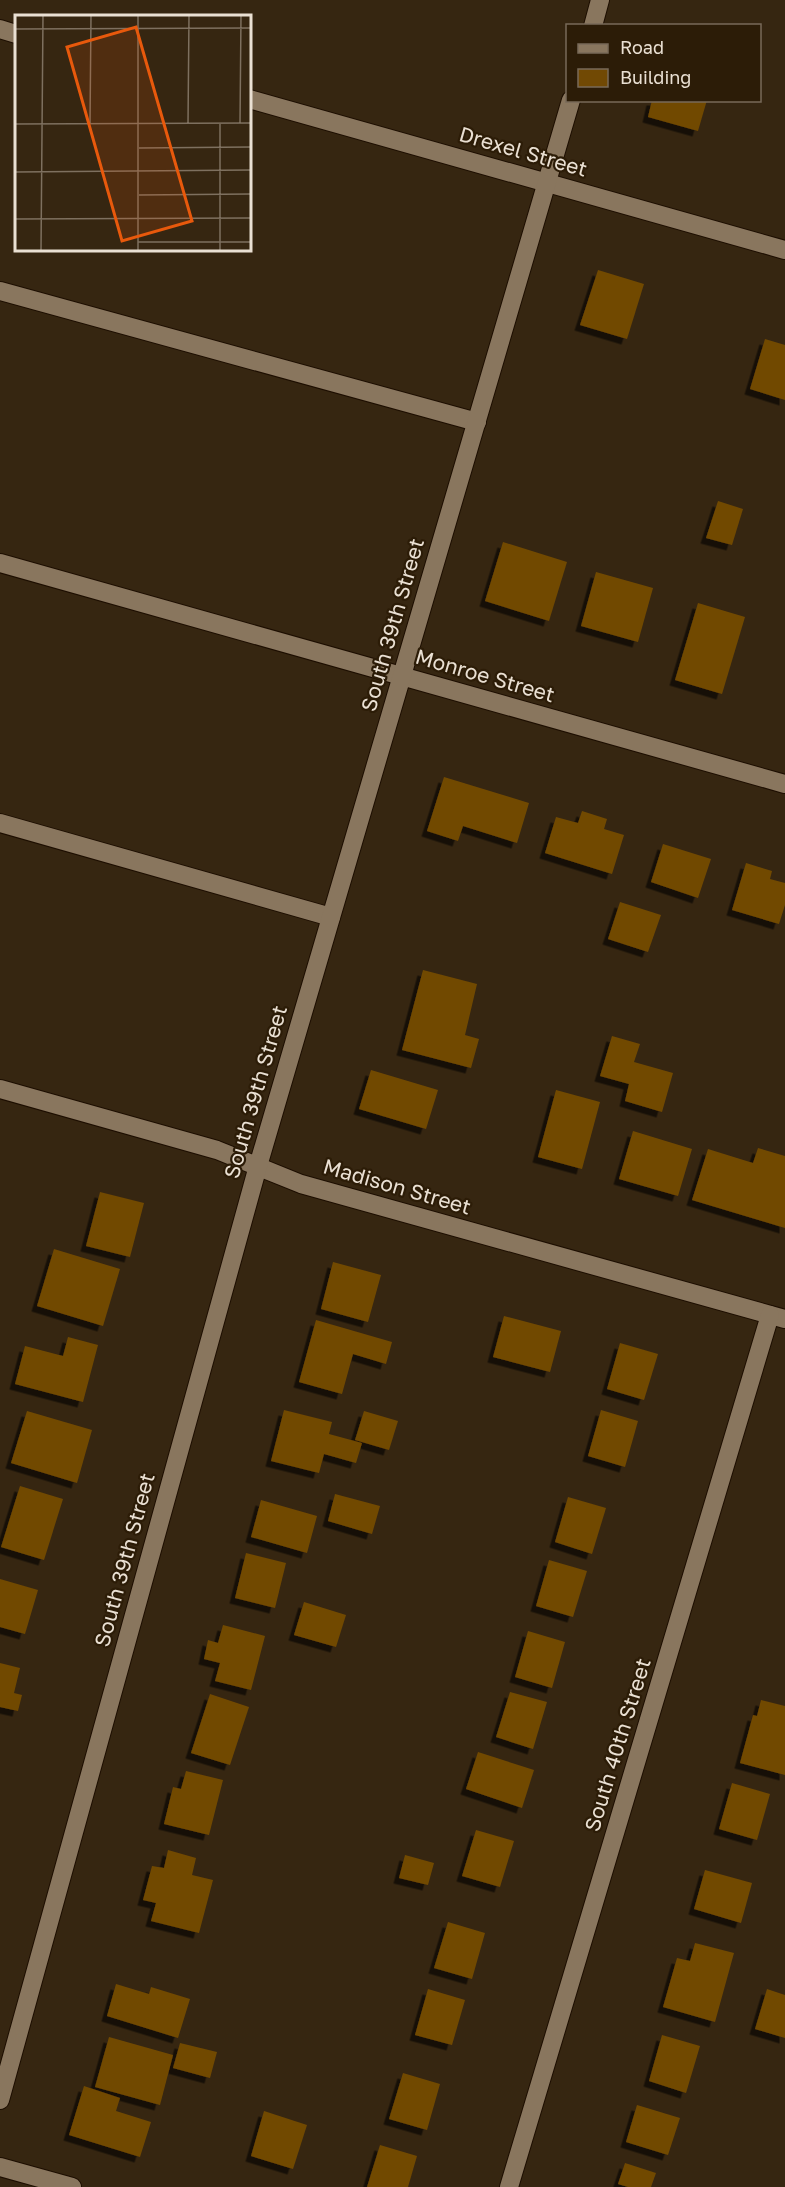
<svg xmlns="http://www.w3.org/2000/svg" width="785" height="2187" font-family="'Golos Text',sans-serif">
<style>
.building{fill:#714904;filter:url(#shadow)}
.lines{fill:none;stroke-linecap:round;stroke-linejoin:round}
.lane-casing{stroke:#1d0e00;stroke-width:20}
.street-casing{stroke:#1d0e00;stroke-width:20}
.lane{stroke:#89765e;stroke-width:18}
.street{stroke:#89765e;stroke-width:18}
.labels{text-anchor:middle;stroke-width:4.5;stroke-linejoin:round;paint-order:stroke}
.street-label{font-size:21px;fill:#eae0d3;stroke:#2c1c07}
.inset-road{fill:none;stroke:#7e705f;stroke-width:1.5}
.view{fill:#e8590c;fill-opacity:0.15;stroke:#e8590c;stroke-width:3}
.inset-edge{fill:none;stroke:#eae0d3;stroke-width:3}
</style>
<defs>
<filter id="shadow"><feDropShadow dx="-5.5" dy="5.5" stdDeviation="0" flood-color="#0009"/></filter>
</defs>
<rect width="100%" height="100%" fill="#362611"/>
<g class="building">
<path d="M 652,100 L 707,100 L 698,131 L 648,117 Z"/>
<path d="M 598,270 L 644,284 L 627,339 L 580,325 Z"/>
<path d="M 765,339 L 785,345 L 785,400 L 750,389 Z"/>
<path d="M 718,501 L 743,509 L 732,545 L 706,538 Z"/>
<path d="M 503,542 L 567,562 L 549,621 L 485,601 Z"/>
<path d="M 596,572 L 653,588 L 638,642 L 581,626 Z"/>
<path d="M 698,603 L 745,617 L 722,694 L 675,680 Z"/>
<path d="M 444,777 L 529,803 L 517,843 L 463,826 L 458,841 L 427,831 Z"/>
<path d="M 582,811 L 607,819 L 604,829 L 624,835 L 612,874 L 545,853 L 556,817 L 578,823 Z"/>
<path d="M 663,844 L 711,859 L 698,898 L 651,882 Z"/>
<path d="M 746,863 L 772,871 L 770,879 L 785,883 L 785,905 L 779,924 L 732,910 Z"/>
<path d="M 620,902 L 661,915 L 648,952 L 608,939 Z"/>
<path d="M 423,970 L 477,984 L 465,1035 L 479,1039 L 471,1068 L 402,1050 Z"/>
<path d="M 612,1036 L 640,1044 L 634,1062 L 673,1073 L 662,1112 L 625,1101 L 629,1084 L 600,1076 Z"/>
<path d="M 371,1070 L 438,1090 L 426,1129 L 359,1109 Z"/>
<path d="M 556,1090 L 600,1102 L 582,1169 L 538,1157 Z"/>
<path d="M 633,1131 L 692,1149 L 678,1196 L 619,1179 Z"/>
<path d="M 758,1148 L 785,1156 L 785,1228 L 692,1200 L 708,1149 L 753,1163 Z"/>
<path d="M 100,1192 L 144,1203 L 130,1257 L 86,1246 Z"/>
<path d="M 54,1249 L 120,1269 L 103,1326 L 37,1306 Z"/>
<path d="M 333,1262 L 381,1275 L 368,1322 L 321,1309 Z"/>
<path d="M 504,1316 L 561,1331 L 550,1372 L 493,1357 Z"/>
<path d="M 316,1320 L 392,1342 L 386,1364 L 353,1354 L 342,1394 L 299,1382 Z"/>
<path d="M 68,1337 L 98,1345 L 83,1402 L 15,1384 L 25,1346 L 63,1356 Z"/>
<path d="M 620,1343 L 658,1354 L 644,1400 L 607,1389 Z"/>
<path d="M 284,1410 L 332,1422 L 329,1434 L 362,1443 L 356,1463 L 324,1454 L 319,1473 L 271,1461 Z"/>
<path d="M 601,1410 L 638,1421 L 625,1467 L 588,1456 Z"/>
<path d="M 27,1411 L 92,1430 L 77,1483 L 11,1463 Z"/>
<path d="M 364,1411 L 398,1421 L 389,1450 L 355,1440 Z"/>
<path d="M 20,1486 L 63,1499 L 44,1560 L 1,1547 Z"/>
<path d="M 335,1494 L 380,1506 L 372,1534 L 328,1521 Z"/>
<path d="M 568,1497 L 606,1508 L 592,1554 L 555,1542 Z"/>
<path d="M 261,1500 L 317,1516 L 307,1553 L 251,1537 Z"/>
<path d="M 246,1553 L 286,1563 L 275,1608 L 235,1598 Z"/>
<path d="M 549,1560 L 587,1571 L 573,1617 L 536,1606 Z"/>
<path d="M 0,1579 L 38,1590 L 25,1634 L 0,1627 Z"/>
<path d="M 304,1602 L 346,1615 L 336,1647 L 294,1635 Z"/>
<path d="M 223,1625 L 265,1636 L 251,1690 L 215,1681 L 220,1663 L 204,1659 L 208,1640 L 218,1643 Z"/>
<path d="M 528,1631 L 565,1642 L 552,1688 L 515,1677 Z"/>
<path d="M 0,1663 L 20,1668 L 14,1693 L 22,1695 L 18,1711 L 0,1707 Z"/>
<path d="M 510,1692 L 547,1702 L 533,1749 L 496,1737 Z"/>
<path d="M 210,1694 L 249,1707 L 230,1765 L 191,1753 Z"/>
<path d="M 761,1700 L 785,1706 L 785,1775 L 740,1763 L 753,1715 L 757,1716 Z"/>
<path d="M 478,1752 L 534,1770 L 522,1808 L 466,1789 Z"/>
<path d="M 186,1771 L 223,1780 L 209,1835 L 164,1824 L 173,1787 L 181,1789 Z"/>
<path d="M 732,1783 L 770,1794 L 757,1840 L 719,1829 Z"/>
<path d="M 476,1830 L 514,1841 L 500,1887 L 462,1876 Z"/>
<path d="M 168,1850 L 196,1858 L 192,1875 L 213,1880 L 199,1933 L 151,1921 L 156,1903 L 143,1900 L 152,1866 L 164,1868 Z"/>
<path d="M 405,1855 L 434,1863 L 428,1885 L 399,1878 Z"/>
<path d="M 705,1870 L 752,1883 L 741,1923 L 694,1909 Z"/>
<path d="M 448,1922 L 485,1933 L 472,1979 L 434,1968 Z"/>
<path d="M 695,1943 L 734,1953 L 715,2022 L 663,2007 L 677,1958 L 690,1961 Z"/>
<path d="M 116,1984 L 149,1994 L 151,1987 L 190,1999 L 178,2038 L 107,2016 Z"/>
<path d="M 428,1989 L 465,2000 L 452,2045 L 415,2035 Z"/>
<path d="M 767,1989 L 785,1995 L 785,2038 L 755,2029 Z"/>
<path d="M 662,2035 L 700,2046 L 686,2093 L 649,2081 Z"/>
<path d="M 109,2037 L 173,2055 L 160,2105 L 95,2087 Z"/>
<path d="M 180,2043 L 217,2052 L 210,2078 L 173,2068 Z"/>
<path d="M 403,2073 L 440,2084 L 427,2130 L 389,2119 Z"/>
<path d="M 84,2086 L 120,2098 L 116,2111 L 151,2122 L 140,2157 L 69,2135 Z"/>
<path d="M 637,2105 L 680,2118 L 668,2155 L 626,2142 Z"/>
<path d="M 264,2111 L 307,2125 L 293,2169 L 251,2156 Z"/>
<path d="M 380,2145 L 417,2156 L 408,2187 L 367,2187 Z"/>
<path d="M 625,2163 L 656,2173 L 651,2187 L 628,2187 L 618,2184 Z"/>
</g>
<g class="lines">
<g class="lane-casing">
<g id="lane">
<path d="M 0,291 L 477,422"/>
<path d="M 0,823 L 331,917"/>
</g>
</g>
<g class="street-casing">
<g id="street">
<path d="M 593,26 L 600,0"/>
<path d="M 0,29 L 16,34"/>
<path d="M 249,99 L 785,250"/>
<path d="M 0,563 L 785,784"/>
<path d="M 0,1089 L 217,1150 L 301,1184 L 785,1319"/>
<path d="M 0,2100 L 258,1166 L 571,100"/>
<path d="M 0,2167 L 72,2187"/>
<path d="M 509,2187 L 770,1315"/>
</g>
</g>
<use href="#lane" class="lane"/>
<use href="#street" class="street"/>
</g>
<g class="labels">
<g class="street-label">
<text transform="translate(523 152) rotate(16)" y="7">Drexel Street</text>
<text transform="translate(393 625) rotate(-74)" y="7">South 39th Street</text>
<text transform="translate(485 676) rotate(16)" y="7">Monroe Street</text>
<text transform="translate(256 1092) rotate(-74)" y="7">South 39th Street</text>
<text transform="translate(397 1187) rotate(16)" y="7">Madison Street</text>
<text transform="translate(125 1560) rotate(-75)" y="7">South 39th Street</text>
<text transform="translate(618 1745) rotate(-73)" y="7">South 40th Street</text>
</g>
</g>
<g transform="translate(15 15)">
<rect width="236" height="236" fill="#362611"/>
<path class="inset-road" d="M 123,0 L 123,235M 0,14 L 236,13M 225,108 L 226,0M 0,109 L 236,108M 75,109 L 76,0M 173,109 L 174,0M 124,133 L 236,132M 0,157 L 236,155M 124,180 L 236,179M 0,204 L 236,203M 123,227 L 236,227M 26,235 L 28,0M 205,235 L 205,109"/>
<path class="view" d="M 121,12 L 177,206 L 107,226 L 52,32 Z"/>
<rect width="236" height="236" class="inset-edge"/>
</g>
<rect x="566" y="24" width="195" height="78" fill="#2c1c07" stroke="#786a59" stroke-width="1.5"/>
<rect x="578" y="44" width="30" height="9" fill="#89765e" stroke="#786a59" stroke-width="1.5"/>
<text x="620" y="54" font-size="18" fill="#eae0d3">Road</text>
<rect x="578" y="69" width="30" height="18" fill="#714904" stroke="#786a59" stroke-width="1.5"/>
<text x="620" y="84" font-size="18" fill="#eae0d3">Building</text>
</svg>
